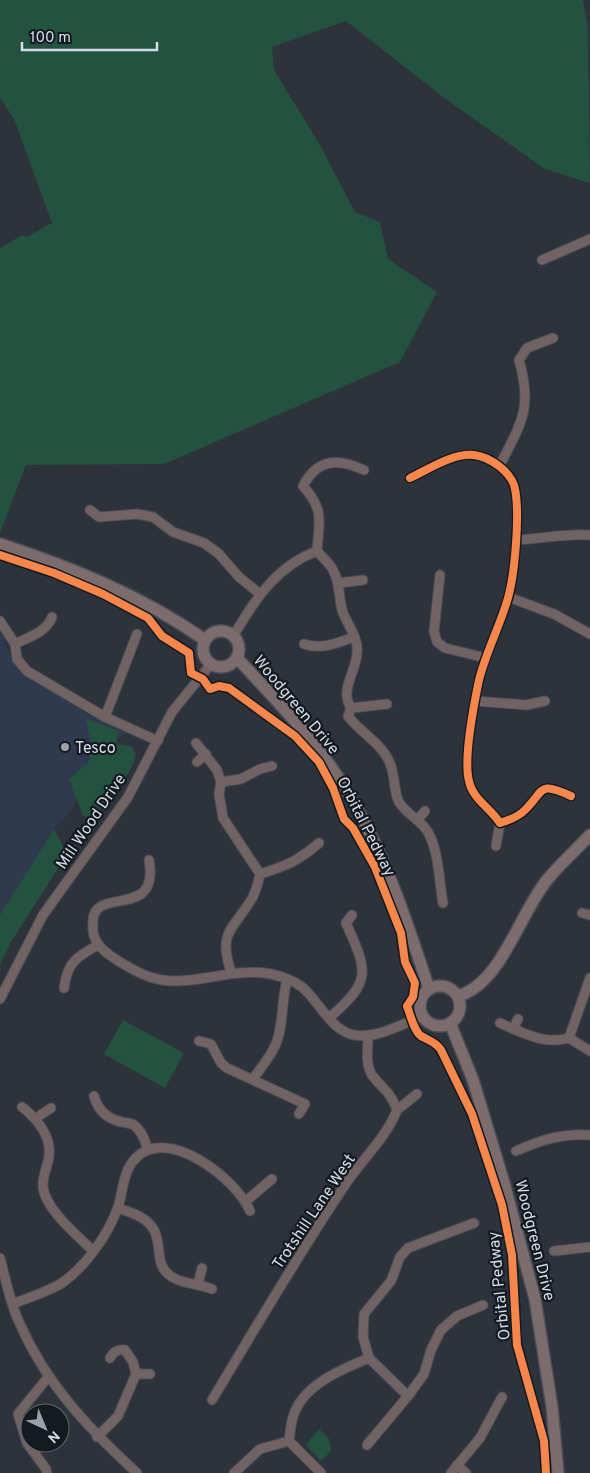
<svg xmlns="http://www.w3.org/2000/svg" width="590" height="1473" font-family="Overpass,sans-serif">
<style>
.built{fill:#2f3a4e}
.green{fill:#245241}
.lines{fill:none;stroke-linecap:round;stroke-linejoin:round}
.minor-casing{stroke:#4a4e56;stroke-width:11}
.major-casing{stroke:#4a4e56;stroke-width:14}
.minor{stroke:#716363;stroke-width:9}
.major{stroke:#7d6c6d;stroke-width:11}
.cycleway-casing{stroke:#151920;stroke-width:11}
.cycleway{stroke:#f5874c;stroke-width:8}
.poi-dot{fill:#9ba0aa;stroke:#151920;stroke-width:2}
.labels{text-anchor:middle;stroke-width:4.5;stroke-linejoin:round;paint-order:stroke}
.street-label{font-size:16px;fill:#d6dce6;stroke:#151920}
.poi-label{font-size:16px;fill:#d6dce6;stroke:#151920;text-anchor:start}
</style>
<rect width="100%" height="100%" fill="#2e323b"/>
<path class="built" d="M 0,626 L 10,655 L 21,671 L 84,712 L 128,732 L 101,752 L 85,786 L 70,812 L 54,829 L 0,915 Z"/>
<g class="green">
<path d="M 0,0 L 583,0 L 588,29 L 590,183 L 545,169 L 447,100 L 346,21 L 272,47 L 274,70 L 320,145 L 355,212 L 380,222 L 388,259 L 437,292 L 400,362 L 164,464 L 26,465 L 0,533 L 0,248 L 22,235 L 26,237 L 52,223 L 14,119 L 0,98 Z"/>
<path d="M 86,719 L 118,731 L 116,744 L 131,746 L 136,754 C 132,775 107,804 91,817 L 83,816 L 69,779 L 88,763 L 91,758 L 86,748 L 91,743 Z"/>
<path d="M 54,829 L 67,854 L 11,942 L 0,965 L 0,915 Z"/>
<path d="M 123,1020 L 184,1053 L 165,1088 L 104,1054 Z"/>
<path d="M 319,1429 L 329,1439 L 331,1451 L 321,1461 L 306,1445 Z"/>
</g>
<g class="lines">
<g class="minor-casing">
<g id="minor">
<path d="M 542,260 L 590,239"/>
<path d="M 500,465 C 521,423 533,409 519,360 L 527,348 L 553,338"/>
<path d="M 410,478 C 429,469 452,453 474,455 C 490,457 512,472 515,489 C 520,514 515,573 508,598 C 500,626 486,652 479,680 C 474,704 463,758 469,781 C 472,798 491,809 500,823 C 510,820 518,817 525,810 C 545,790 538,781 571,796"/>
<path d="M 90,510 L 99,517 L 137,514 L 153,517 L 173,532 L 204,543 L 219,554 L 239,577 L 260,594"/>
<path d="M 516,540 C 541,539 565,533 590,535"/>
<path d="M 317,551 C 322,557 328,562 332,568 C 341,583 338,598 343,613 C 348,625 359,639 357,653 C 356,673 339,690 351,708 L 348,716 C 359,731 375,739 385,754 C 397,772 392,788 399,802 C 406,814 421,820 428,832 C 439,852 439,881 443,903"/>
<path d="M 317,551 C 319,522 325,510 303,486 C 318,458 338,458 364,470"/>
<path d="M 440,575 L 434,631 L 437,642 L 445,648 L 486,658"/>
<path d="M 339,583 L 363,580"/>
<path d="M 508,597 L 554,614 L 590,634"/>
<path d="M 0,621 L 15,644 L 17,659 L 27,671 L 105,717 L 158,741"/>
<path d="M 232,634 L 237,630 C 257,596 279,565 317,551"/>
<path d="M 15,644 C 28,637 46,633 52,617"/>
<path d="M 304,644 C 321,650 338,643 354,637"/>
<path d="M 475,701 L 526,705 L 545,701"/>
<path d="M 351,708 L 387,704"/>
<path d="M 105,717 L 137,634"/>
<path d="M 196,743 L 217,770 L 221,782 L 219,794 L 223,818 L 260,874 C 258,883 256,893 251,900 C 232,931 218,932 231,972"/>
<path d="M 197,762 L 206,754"/>
<path d="M 221,782 L 241,779 L 260,769 L 272,766"/>
<path d="M 417,820 L 425,811"/>
<path d="M 496,846 L 500,823"/>
<path d="M 149,860 C 160,921 94,885 93,921 C 93,926 92,931 94,936 C 98,948 109,955 120,962 C 130,968 140,974 150,977 C 186,990 231,966 271,974 C 280,976 294,981 302,987 C 319,1001 331,1031 354,1035 C 377,1039 402,1024 423,1016"/>
<path d="M 260,874 C 286,866 298,861 319,843"/>
<path d="M 582,913 L 590,915"/>
<path d="M 590,978 L 569,1038 L 590,1051"/>
<path d="M 64,988 C 67,963 76,957 98,945"/>
<path d="M 0,999 L 43,915 L 128,797 L 172,712 L 211,664"/>
<path d="M 329,1018 C 372,981 368,972 346,923 L 352,915"/>
<path d="M 500,1023 C 523,1033 544,1045 569,1038"/>
<path d="M 513,1029 L 518,1019"/>
<path d="M 199,1041 L 211,1044 L 221,1063 L 227,1068 L 305,1104 L 299,1114"/>
<path d="M 253,1079 C 260,1069 270,1057 275,1046 C 284,1027 281,1001 287,980"/>
<path d="M 94,1096 C 98,1111 107,1119 122,1122 C 126,1123 131,1123 134,1125 C 142,1131 145,1141 148,1149"/>
<path d="M 22,1107 C 36,1118 52,1136 49,1156 C 48,1166 42,1176 43,1187 C 45,1209 77,1235 93,1251"/>
<path d="M 397,1110 L 417,1094"/>
<path d="M 36,1118 L 51,1108"/>
<path d="M 516,1151 C 541,1140 562,1133 590,1135"/>
<path d="M 246,1201 L 272,1179"/>
<path d="M 118,1208 C 130,1212 147,1217 154,1230 C 163,1247 153,1267 174,1278 C 184,1284 200,1284 212,1289"/>
<path d="M 554,1251 L 590,1247"/>
<path d="M 0,1258 C 6,1280 10,1304 20,1324 C 46,1384 90,1430 137,1473"/>
<path d="M 198,1284 L 202,1268"/>
<path d="M 13,1304 C 29,1297 48,1292 62,1283 C 86,1266 108,1235 118,1207 C 123,1192 123,1172 134,1160 C 165,1123 237,1179 250,1211"/>
<path d="M 369,1358 L 363,1337 L 364,1314 L 391,1281 L 400,1257 L 408,1248 L 474,1223"/>
<path d="M 136,1374 L 150,1374"/>
<path d="M 212,1400 C 256,1327 299,1253 347,1182 C 364,1157 386,1138 397,1110 C 389,1089 383,1090 372,1075 C 365,1064 368,1048 368,1036"/>
<path d="M 97,1437 L 118,1416 L 136,1374 L 133,1362 L 125,1350 C 118,1349 114,1351 110,1358"/>
<path d="M 367,1445 L 408,1396"/>
<path d="M 457,1465 L 466,1473"/>
<path d="M 47,1473 L 46,1469 L 27,1443 L 18,1414 L 49,1376"/>
<path d="M 234,1473 L 260,1449 L 289,1441"/>
<path d="M 321,1473 L 289,1441 C 290,1433 291,1424 293,1417 C 302,1385 342,1369 369,1358 L 408,1396 L 424,1374 L 431,1350 L 441,1330 L 457,1316 L 483,1305"/>
<path d="M 451,1473 L 480,1438 L 502,1397"/>
</g>
</g>
<g class="major-casing">
<g id="major">
<path d="M 0,544 C 73,568 142,596 205,640"/>
<circle cx="221" cy="649" r="18"/>
<path d="M 237,658 C 277,701 320,745 350,796 C 386,857 407,922 429,989"/>
<circle cx="440" cy="1006" r="20"/>
<path d="M 458,996 C 501,984 520,913 547,880 C 560,864 576,850 590,835"/>
<path d="M 450,1023 L 473,1080 L 504,1183 L 535,1299 L 552,1407 L 558,1473"/>
</g>
</g>
<use href="#minor" class="minor"/>
<use href="#major" class="major"/>
<g class="cycleway-casing">
<g id="cycleway">
<path d="M 410,478 C 429,469 452,453 474,455 C 490,457 512,472 515,489 C 520,514 515,573 508,598 C 500,626 486,652 479,680 C 474,704 463,758 469,781 C 472,798 491,809 500,823 C 510,820 518,817 525,810 C 545,790 538,781 571,796"/>
<path d="M 0,555 L 54,573 L 103,594 L 148,618 L 162,636 L 189,653 L 191,673 L 203,679 L 210,689 L 219,686 L 229,688 L 295,736 L 319,762 L 333,788 L 344,819 L 353,828 L 375,867 L 401,933 L 405,962 L 415,983 L 413,997 L 407,1006 C 410,1014 414,1031 421,1036 C 429,1041 435,1041 441,1050 L 472,1114 L 502,1205 L 512,1255 L 517,1345 L 544,1441 L 546,1473"/>
</g>
</g>
<use href="#cycleway" class="cycleway"/>
</g>
<circle class="poi-dot" cx="65" cy="747" r="5"/>
<g class="labels">
<g class="street-label">
<text transform="translate(297 704) rotate(50)" y="6">Woodgreen Drive</text>
<text transform="translate(90 821) rotate(-56)" y="6">Mill Wood Drive</text>
<text transform="translate(367 826) rotate(63)" y="6">Orbital Pedway</text>
<text transform="translate(313 1211) rotate(-56)" y="6">Trotshill Lane West</text>
<text transform="translate(536 1240) rotate(76)" y="6">Woodgreen Drive</text>
<text transform="translate(498 1286) rotate(-96)" y="6">Orbital Pedway</text>
</g>
<g class="poi-label">
<text x="75" y="753">Tesco</text>
</g>
</g>
<g transform="translate(45 1428) rotate(136)"><circle r="24" fill="#151920" stroke="#62676f"/>
<path d="M0-4L9 19L0 12L-9 19Z" fill="#9ba0aa"/>
<text y="-8" font-size="14" font-weight="bold" text-anchor="middle" fill="#d6dce6">N</text>
</g>
<path d="M22 42v8h135v-8" fill="none" stroke="#d6dce6" stroke-width="2.5"/>
<text x="30" y="42" font-size="15" fill="#d6dce6" stroke="#151920" stroke-width="4" paint-order="stroke">100 m</text>
</svg>
